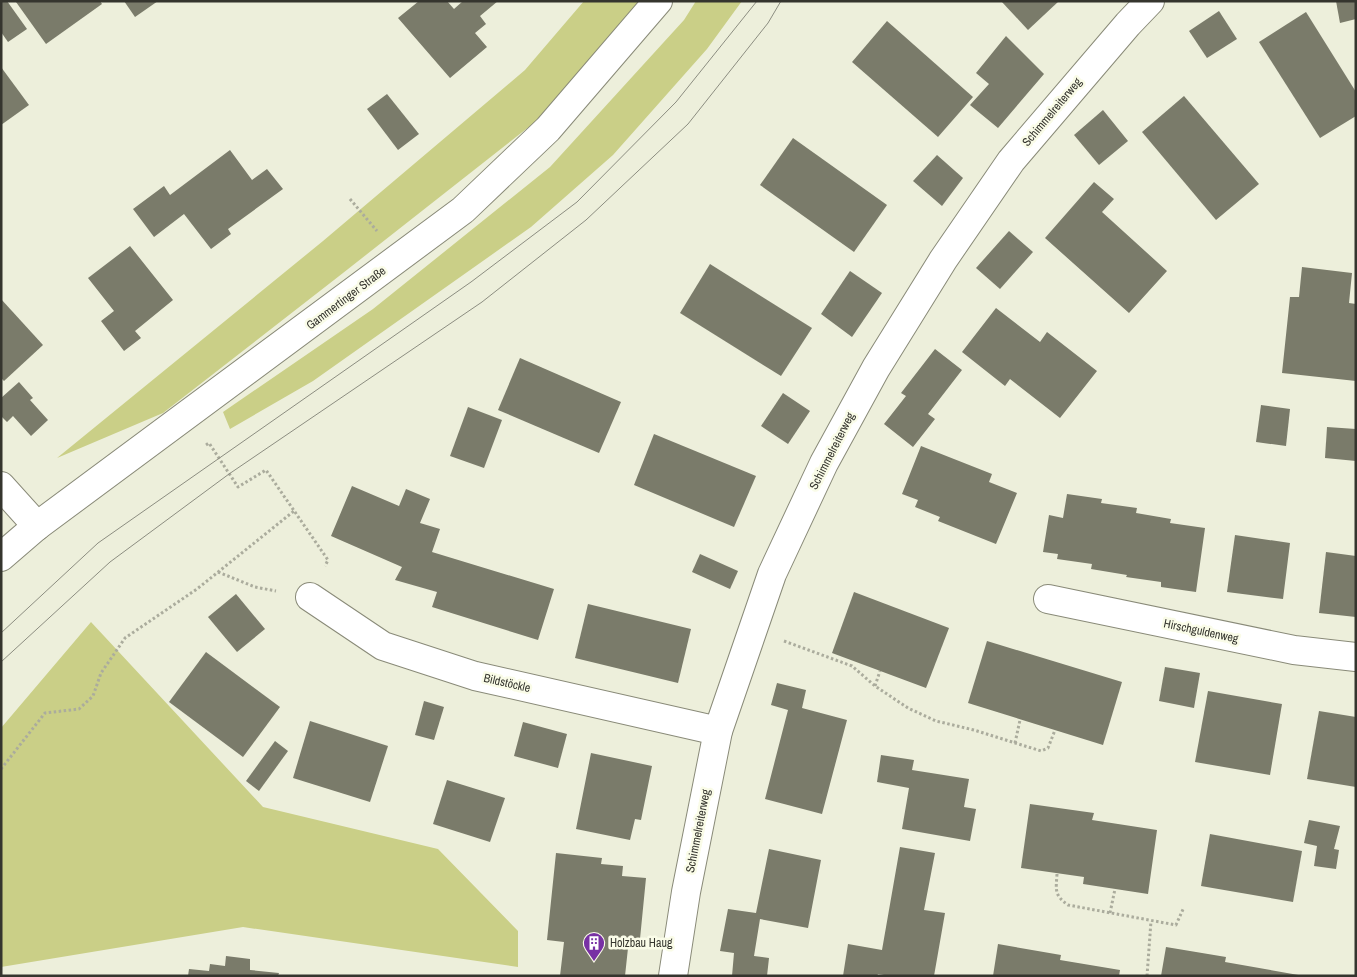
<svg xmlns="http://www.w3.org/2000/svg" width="1357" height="977" font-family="'Archivo Narrow',sans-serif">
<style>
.green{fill:#cacf87}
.building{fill:#7a7b6a}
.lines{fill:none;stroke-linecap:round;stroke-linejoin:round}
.street-casing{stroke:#898a78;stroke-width:30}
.path{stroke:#abac9d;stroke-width:3;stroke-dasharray:2.5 2.5;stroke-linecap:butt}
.street{stroke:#fff;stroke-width:28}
.tram{stroke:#8c8d80;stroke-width:1}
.labels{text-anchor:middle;stroke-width:5;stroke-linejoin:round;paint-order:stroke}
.street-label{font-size:12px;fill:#35352e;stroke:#fafce8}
.poi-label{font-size:12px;fill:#35352e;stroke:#fafce8;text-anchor:start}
</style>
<rect width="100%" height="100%" fill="#edefdb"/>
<g class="green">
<path d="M 584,1 L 641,1 L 553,108 L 343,273 L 163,413 L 57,458 L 323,241 L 525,70 Z"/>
<path d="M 696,1 L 742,1 L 707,49 L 613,155 L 531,227 L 313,381 L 230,429 L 223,412 L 373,309 L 550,167 L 684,20 Z"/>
<path d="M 91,622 L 263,807 L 438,849 L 518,931 L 518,967 L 243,927 L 1,967 L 1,728 Z"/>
</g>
<g class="building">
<path d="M 7,1 L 27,29 L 8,42 L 1,32 L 1,2 Z"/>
<path d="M 17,1 L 100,1 L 102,4 L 46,44 L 16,2 Z"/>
<path d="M 124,1 L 158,1 L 135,17 Z"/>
<path d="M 419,1 L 447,1 L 454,9 L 463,1 L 498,1 L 480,16 L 486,24 L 475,33 L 487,47 L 450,78 L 398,18 Z"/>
<path d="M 1001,1 L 1059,1 L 1028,30 Z"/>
<path d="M 1336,1 L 1356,1 L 1356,19 L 1340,23 Z"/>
<path d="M 1219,11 L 1237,39 L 1207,58 L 1189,31 Z"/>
<path d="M 1306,12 L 1356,92 L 1356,116 L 1320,138 L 1259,42 Z"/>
<path d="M 887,21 L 973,97 L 938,137 L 852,62 Z"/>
<path d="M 1006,36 L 1044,74 L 998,128 L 970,105 L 989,84 L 976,73 Z"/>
<path d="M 1,67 L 29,105 L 1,125 Z"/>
<path d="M 387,94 L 419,134 L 398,150 L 367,109 Z"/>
<path d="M 1184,96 L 1259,184 L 1216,220 L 1142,132 Z"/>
<path d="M 1103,110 L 1128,141 L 1099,165 L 1074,135 Z"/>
<path d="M 793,138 L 887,205 L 854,252 L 760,185 Z"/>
<path d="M 230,150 L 252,180 L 267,169 L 283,189 L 228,229 L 231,234 L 211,249 L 184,214 L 154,237 L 133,209 L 164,186 L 170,195 Z"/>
<path d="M 937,155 L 963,178 L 942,206 L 913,181 Z"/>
<path d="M 1094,182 L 1114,199 L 1102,212 L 1167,271 L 1129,313 L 1045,238 Z"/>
<path d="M 1009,231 L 1033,252 L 1000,289 L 976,268 Z"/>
<path d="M 130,246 L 173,300 L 135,331 L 141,338 L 124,351 L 101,321 L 114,311 L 88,278 Z"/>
<path d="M 710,264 L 812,328 L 781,376 L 680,313 Z"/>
<path d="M 1302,267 L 1352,273 L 1349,303 L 1356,304 L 1356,381 L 1282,373 L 1290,297 L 1299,297 Z"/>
<path d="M 850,271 L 882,293 L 852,337 L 821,314 Z"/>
<path d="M 1,299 L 43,345 L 4,381 L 1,378 Z"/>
<path d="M 996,308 L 1040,342 L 1047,332 L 1097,371 L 1060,418 L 1010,379 L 1005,386 L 962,352 Z"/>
<path d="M 935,349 L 962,370 L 928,414 L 935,419 L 913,447 L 884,424 L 906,396 L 901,393 Z"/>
<path d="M 520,358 L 621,402 L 599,453 L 498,410 Z"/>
<path d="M 19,382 L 33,398 L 30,400 L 48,420 L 31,436 L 13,416 L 7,422 L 1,416 L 1,398 Z"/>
<path d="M 783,393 L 810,411 L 788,444 L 761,426 Z"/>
<path d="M 1261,405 L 1290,409 L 1286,446 L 1256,442 Z"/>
<path d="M 468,407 L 502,420 L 484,468 L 450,456 Z"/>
<path d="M 1327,427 L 1356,429 L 1356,461 L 1325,458 Z"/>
<path d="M 654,434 L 756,476 L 734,527 L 634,485 Z"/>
<path d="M 921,446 L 992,474 L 989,482 L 1017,493 L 996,544 L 938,521 L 940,517 L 915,507 L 918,500 L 902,494 Z"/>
<path d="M 352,486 L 399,506 L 406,489 L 430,499 L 420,523 L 440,529 L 432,552 L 554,589 L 538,640 L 432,607 L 437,592 L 395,580 L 402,567 L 331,536 Z"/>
<path d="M 1067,494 L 1102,499 L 1101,503 L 1137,508 L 1136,513 L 1171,519 L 1170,523 L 1205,528 L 1196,592 L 1161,587 L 1161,582 L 1126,577 L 1127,575 L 1091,569 L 1092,564 L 1057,559 L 1058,554 L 1043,552 L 1049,515 L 1063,518 Z"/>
<path d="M 1235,535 L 1290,543 L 1283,599 L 1227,592 Z"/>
<path d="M 1326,552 L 1356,556 L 1356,617 L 1319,613 Z"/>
<path d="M 700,554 L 738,571 L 730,589 L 692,572 Z"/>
<path d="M 854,592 L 949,628 L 926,688 L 832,653 Z"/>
<path d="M 236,594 L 265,629 L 237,652 L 208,617 Z"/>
<path d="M 588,604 L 691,629 L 678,683 L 575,658 Z"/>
<path d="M 987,641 L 1122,682 L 1103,745 L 968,703 Z"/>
<path d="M 206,652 L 280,707 L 243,757 L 169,702 Z"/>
<path d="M 1165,667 L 1200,673 L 1194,708 L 1159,701 Z"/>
<path d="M 777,683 L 806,690 L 802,708 L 847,720 L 822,814 L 765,799 L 788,710 L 771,705 Z"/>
<path d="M 1208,691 L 1282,704 L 1270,775 L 1195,762 Z"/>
<path d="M 424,701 L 444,707 L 434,740 L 415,735 Z"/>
<path d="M 1319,711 L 1356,717 L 1356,787 L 1307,779 Z"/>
<path d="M 310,721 L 388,746 L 370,802 L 293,778 Z"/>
<path d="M 523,722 L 567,734 L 558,768 L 514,756 Z"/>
<path d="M 275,741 L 288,751 L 259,791 L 246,781 Z"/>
<path d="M 591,753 L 652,766 L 641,820 L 635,819 L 630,840 L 576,829 Z"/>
<path d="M 881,755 L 914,760 L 912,770 L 969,779 L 964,807 L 976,809 L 970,841 L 902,829 L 909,788 L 877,782 Z"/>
<path d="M 447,780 L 505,798 L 490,842 L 433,824 Z"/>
<path d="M 1030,804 L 1094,813 L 1092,820 L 1157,830 L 1148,894 L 1083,884 L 1084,877 L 1021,868 Z"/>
<path d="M 1309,820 L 1340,826 L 1334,849 L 1339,850 L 1336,869 L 1314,866 L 1317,846 L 1304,843 Z"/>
<path d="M 1210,834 L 1302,851 L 1293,902 L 1201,886 Z"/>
<path d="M 900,847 L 935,853 L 924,910 L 945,913 L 934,976 L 890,976 L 878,974 L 877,976 L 843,976 L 848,944 L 882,950 Z"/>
<path d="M 769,849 L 821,860 L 808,928 L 760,919 L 754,956 L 769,958 L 767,976 L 732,976 L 734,953 L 720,951 L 728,909 L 756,913 Z"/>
<path d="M 556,853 L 602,858 L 601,864 L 623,866 L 622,876 L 646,878 L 639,949 L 628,948 L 625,976 L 560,976 L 564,942 L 547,940 Z"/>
<path d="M 998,944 L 1061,955 L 1060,960 L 1120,970 L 1119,976 L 993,976 Z"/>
<path d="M 1166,947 L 1226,957 L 1225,962 L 1304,976 L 1161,976 Z"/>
<path d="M 226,956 L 250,959 L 250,970 L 279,973 L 278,976 L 188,976 L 189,969 L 209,971 L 210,964 L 225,966 Z"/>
</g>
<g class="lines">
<g class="street-casing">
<g id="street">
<path d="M 1,486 L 37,526"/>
<path d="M 1,557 L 37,526 L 463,210 L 548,129 L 658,1"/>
<path d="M 310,597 L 383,646 L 475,676 L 718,731"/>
<path d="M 1048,599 L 1294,650 L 1356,657"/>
<path d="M 673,976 L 686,892 L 718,731 L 772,574 L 824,463 L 876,368 L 943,260 L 1011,161 L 1128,24 L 1150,1"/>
</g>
</g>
<g class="path">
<path d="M 350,199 L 377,231"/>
<path d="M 206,445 L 209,443 L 238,487 L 266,470 L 328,560 L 325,566"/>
<path d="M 218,572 L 255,587 L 276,591"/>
<path d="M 784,641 L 852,666 L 875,686 L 908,708 L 936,721 L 974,730 L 1041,751 L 1048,748 L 1055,730"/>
<path d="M 875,686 L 880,671"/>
<path d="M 1015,743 L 1020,720"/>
<path d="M 1,769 L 45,713 L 79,709 L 93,696 L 101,673 L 125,638 L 197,589 L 294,511"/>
<path d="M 1057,874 C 1056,890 1054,895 1068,905 L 1176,925 L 1184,907"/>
<path d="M 1110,913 L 1115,889"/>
<path d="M 1147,976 L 1151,921"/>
</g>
<use href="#street" class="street"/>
<g class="tram">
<path d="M 1,633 L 98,543 L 471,282 L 577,202 L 676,102 L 757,1"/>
<path d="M 1,662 L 110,562 L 229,474 L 482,302 L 586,220 L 688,124 L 768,23 L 781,1"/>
</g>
</g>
<defs>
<g id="building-pin" transform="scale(1.125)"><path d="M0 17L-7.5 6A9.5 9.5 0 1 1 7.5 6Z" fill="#7831a4" stroke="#fafce8"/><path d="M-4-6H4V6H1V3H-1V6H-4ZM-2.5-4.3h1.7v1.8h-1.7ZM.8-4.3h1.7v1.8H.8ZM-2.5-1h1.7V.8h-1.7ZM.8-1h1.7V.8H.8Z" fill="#fff"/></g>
</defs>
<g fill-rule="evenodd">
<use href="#building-pin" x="594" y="943"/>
</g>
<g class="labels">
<g class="street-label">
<text transform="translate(1052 112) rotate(-50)" y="4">Schimmelreiterweg</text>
<text transform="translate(346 298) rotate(-37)" y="4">Gammertinger Straße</text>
<text transform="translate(832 451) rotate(-63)" y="4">Schimmelreiterweg</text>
<text transform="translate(1201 631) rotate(12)" y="4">Hirschguldenweg</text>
<text transform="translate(507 683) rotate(13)" y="4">Bildstöckle</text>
<text transform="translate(698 831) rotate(-79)" y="4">Schimmelreiterweg</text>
</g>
<g class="poi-label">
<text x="610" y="947">Holzbau Haug</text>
</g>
</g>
<rect width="1357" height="977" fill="none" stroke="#35352e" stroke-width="5"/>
</svg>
